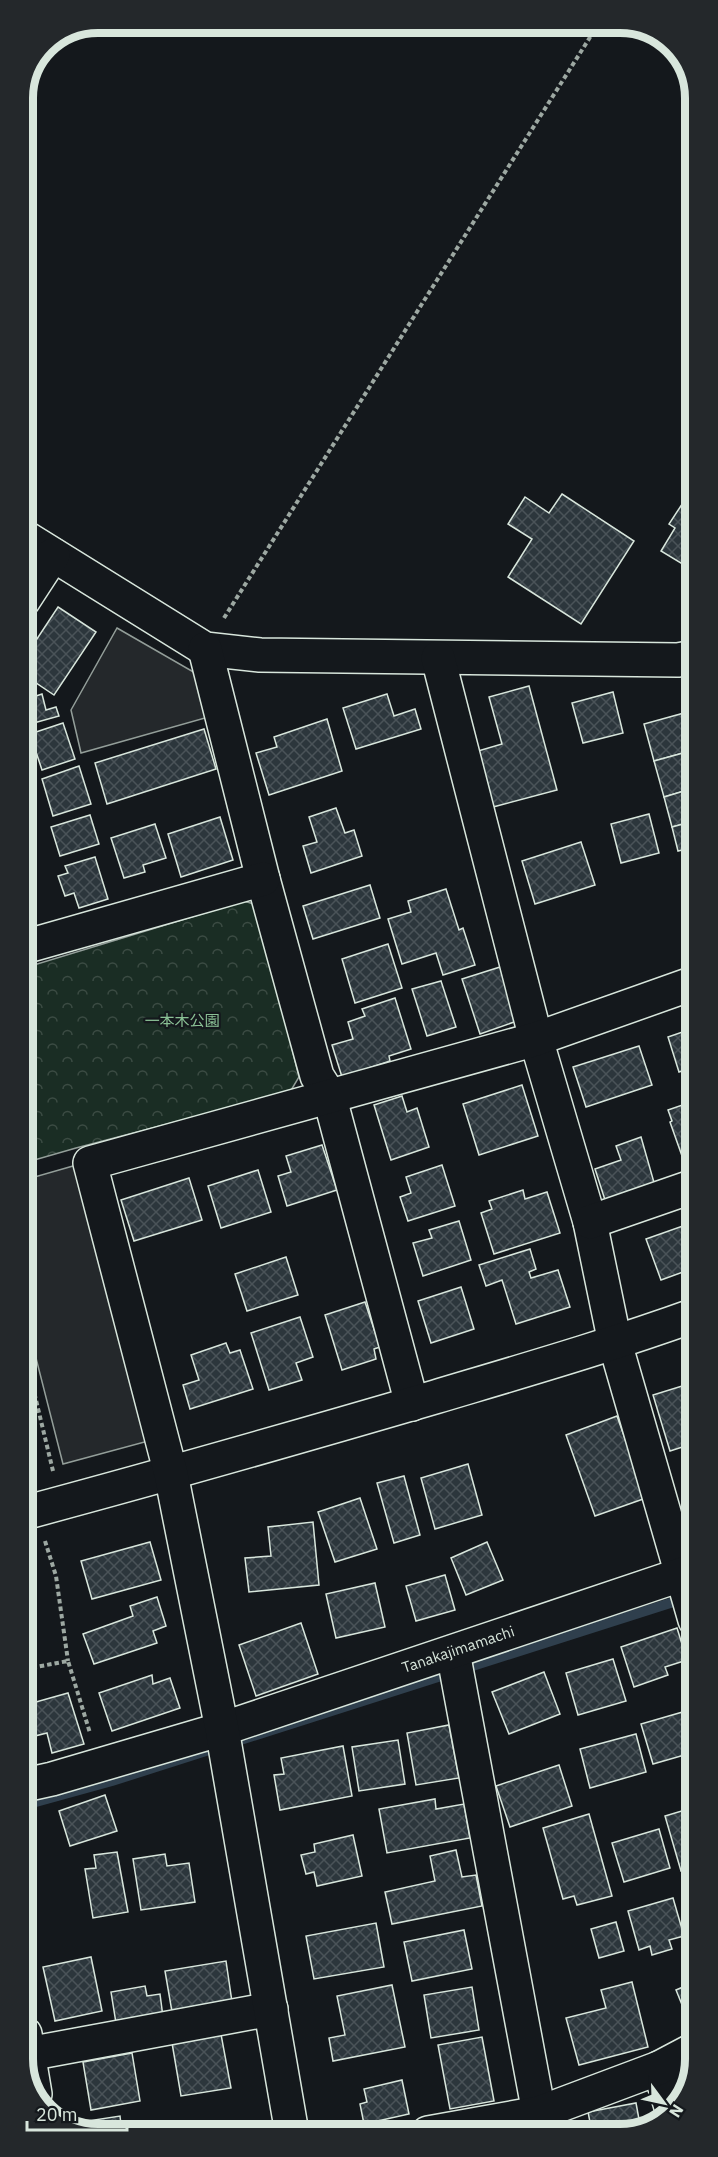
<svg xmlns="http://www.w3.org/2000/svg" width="718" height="2157" font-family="'IBM Plex Sans','Noto Sans JP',sans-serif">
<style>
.forest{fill:url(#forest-crowns);stroke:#939e99;stroke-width:1.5}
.parking{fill:#24282b;stroke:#939e99;stroke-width:1.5}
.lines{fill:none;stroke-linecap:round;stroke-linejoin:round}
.stream{stroke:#2f3f4d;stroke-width:10}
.building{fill:url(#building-cross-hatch);stroke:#d8e6dc;stroke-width:1.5}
.minor-casing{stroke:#d8e6dc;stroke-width:36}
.path{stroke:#9da8a2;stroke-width:4;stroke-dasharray:4.5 3;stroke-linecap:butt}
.minor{stroke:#14181c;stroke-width:33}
.labels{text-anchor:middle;stroke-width:4.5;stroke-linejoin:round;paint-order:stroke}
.park-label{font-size:15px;fill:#8ac095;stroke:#14181c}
.street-label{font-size:15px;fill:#d8e6dc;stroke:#14181c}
.rim{fill:none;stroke:#d8e6dc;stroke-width:8}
</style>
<defs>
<pattern id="forest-crowns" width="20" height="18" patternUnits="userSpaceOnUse" patternTransform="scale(1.5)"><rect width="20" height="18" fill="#1a2d24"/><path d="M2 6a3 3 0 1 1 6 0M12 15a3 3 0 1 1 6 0" fill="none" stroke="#3b4b43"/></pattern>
<pattern id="building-cross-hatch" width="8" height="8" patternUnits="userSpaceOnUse" patternTransform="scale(1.5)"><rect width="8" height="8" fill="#2c363c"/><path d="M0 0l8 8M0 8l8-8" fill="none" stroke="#4a5358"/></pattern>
</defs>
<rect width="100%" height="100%" fill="#14181c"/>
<path class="forest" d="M 244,901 L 257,905 L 299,1077 L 290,1092 L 76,1148 L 24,1163 L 24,968 Z"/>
<g class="parking">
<path d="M 117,628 L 197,674 L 205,718 L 81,753 L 71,710 Z"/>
<path d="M 80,1164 L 152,1440 L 63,1464 L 24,1311 L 24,1180 Z"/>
</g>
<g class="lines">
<path class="stream" d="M 25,1805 L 112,1781 L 686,1598"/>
</g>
<g class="building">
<path d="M 694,486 L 694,571 L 661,551 L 675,528 L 669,524 Z"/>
<path d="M 562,494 L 634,541 L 581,624 L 508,577 L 532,539 L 508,524 L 525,497 L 549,513 Z"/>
<path d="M 58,607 L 96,632 L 54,695 L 23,674 L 23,660 Z"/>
<path d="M 26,684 L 30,698 L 42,694 L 46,710 L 56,707 L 59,716 L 23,726 L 23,685 Z"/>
<path d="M 529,686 L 557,790 L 493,807 L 478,751 L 502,744 L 489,697 Z"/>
<path d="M 613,692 L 623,733 L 583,743 L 572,703 Z"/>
<path d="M 387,694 L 394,716 L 415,709 L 421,729 L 356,749 L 343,708 Z"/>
<path d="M 684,713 L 694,750 L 654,761 L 644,724 Z"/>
<path d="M 327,719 L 342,771 L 269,795 L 256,753 L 277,747 L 274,737 Z"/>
<path d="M 63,723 L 75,759 L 42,770 L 30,734 Z"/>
<path d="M 204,729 L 216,769 L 107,804 L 95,763 Z"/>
<path d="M 694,750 L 694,788 L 664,797 L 654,761 Z"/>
<path d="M 79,766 L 91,804 L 53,816 L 42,779 Z"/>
<path d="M 694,788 L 694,821 L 672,827 L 664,797 Z"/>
<path d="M 336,808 L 345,833 L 354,830 L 362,856 L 311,873 L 303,846 L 317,842 L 309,817 Z"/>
<path d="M 649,814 L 659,853 L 621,863 L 611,824 Z"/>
<path d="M 90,815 L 99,844 L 60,856 L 51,827 Z"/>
<path d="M 220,817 L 233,860 L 181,877 L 168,834 Z"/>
<path d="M 694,821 L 694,847 L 678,851 L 672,827 Z"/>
<path d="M 155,824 L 166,858 L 143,865 L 145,872 L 124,878 L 111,838 Z"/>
<path d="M 581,842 L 595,885 L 535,904 L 522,861 Z"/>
<path d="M 95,857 L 108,899 L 79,908 L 74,893 L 65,896 L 58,876 L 68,873 L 65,866 Z"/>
<path d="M 370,885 L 380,918 L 313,939 L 303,906 Z"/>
<path d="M 446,889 L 459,930 L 463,928 L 475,965 L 443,975 L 436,953 L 402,964 L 388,919 L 411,912 L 408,901 Z"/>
<path d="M 388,944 L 402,988 L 355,1003 L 342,959 Z"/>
<path d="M 500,967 L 517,1021 L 480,1034 L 462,979 Z"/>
<path d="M 441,981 L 456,1027 L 427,1036 L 412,989 Z"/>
<path d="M 395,998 L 411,1049 L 389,1056 L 390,1061 L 342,1077 L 332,1045 L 353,1039 L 348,1022 L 365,1016 L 362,1009 Z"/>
<path d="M 694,1028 L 694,1067 L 679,1072 L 668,1037 Z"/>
<path d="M 639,1046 L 652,1085 L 586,1107 L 573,1067 Z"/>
<path d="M 522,1085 L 538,1136 L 479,1155 L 463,1104 Z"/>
<path d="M 402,1096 L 407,1112 L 417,1108 L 429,1147 L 391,1160 L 374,1105 Z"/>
<path d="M 694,1101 L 694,1168 L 687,1170 L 670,1122 L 672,1121 L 668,1110 Z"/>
<path d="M 641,1137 L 655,1186 L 606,1203 L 595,1169 L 621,1160 L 616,1146 Z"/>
<path d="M 322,1145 L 337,1190 L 287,1206 L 278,1176 L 291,1172 L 286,1156 Z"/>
<path d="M 442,1165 L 455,1206 L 408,1221 L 400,1197 L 411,1193 L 406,1177 Z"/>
<path d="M 258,1170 L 271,1212 L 221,1228 L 208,1186 Z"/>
<path d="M 189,1178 L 202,1220 L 134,1241 L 121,1200 Z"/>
<path d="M 523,1190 L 525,1199 L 547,1192 L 560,1233 L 494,1254 L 481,1213 L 492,1209 L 489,1201 Z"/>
<path d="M 459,1221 L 471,1260 L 423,1276 L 413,1243 L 432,1238 L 429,1230 Z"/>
<path d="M 694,1222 L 694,1268 L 661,1280 L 646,1239 Z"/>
<path d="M 530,1249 L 536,1269 L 529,1272 L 531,1278 L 558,1270 L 570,1307 L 516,1324 L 502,1280 L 486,1286 L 479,1265 Z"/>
<path d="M 286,1257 L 298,1295 L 247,1311 L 235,1274 Z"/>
<path d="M 461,1287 L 474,1329 L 431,1343 L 418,1301 Z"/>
<path d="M 365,1302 L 380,1347 L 374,1349 L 376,1359 L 342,1370 L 325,1315 Z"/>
<path d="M 300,1317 L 313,1357 L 296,1363 L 302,1380 L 269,1390 L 251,1333 Z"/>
<path d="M 226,1343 L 230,1353 L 240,1350 L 253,1389 L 190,1409 L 183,1385 L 199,1380 L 191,1355 Z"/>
<path d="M 695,1382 L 695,1443 L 670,1451 L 653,1395 Z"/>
<path d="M 617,1416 L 646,1498 L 595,1516 L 566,1435 Z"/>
<path d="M 468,1464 L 482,1515 L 435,1529 L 421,1478 Z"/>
<path d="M 404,1476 L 420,1535 L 394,1543 L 377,1483 Z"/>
<path d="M 360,1498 L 377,1549 L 335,1562 L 318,1512 Z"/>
<path d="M 695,1507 L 695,1553 L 681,1512 Z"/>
<path d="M 313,1522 L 319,1585 L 249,1592 L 245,1558 L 271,1556 L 268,1527 Z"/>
<path d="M 150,1542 L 161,1580 L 92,1599 L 81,1561 Z"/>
<path d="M 487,1542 L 503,1580 L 466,1595 L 451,1558 Z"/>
<path d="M 445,1575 L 455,1610 L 416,1621 L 406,1586 Z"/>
<path d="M 375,1583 L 385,1627 L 336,1638 L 326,1594 Z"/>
<path d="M 157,1597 L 166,1626 L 153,1631 L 157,1643 L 94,1664 L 83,1634 L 133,1616 L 130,1606 Z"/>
<path d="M 301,1623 L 318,1674 L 256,1696 L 239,1645 Z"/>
<path d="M 677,1628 L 687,1660 L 665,1667 L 668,1675 L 634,1687 L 621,1647 Z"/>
<path d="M 613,1659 L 626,1701 L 578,1715 L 566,1673 Z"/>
<path d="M 544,1672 L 560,1714 L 509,1734 L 492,1692 Z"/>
<path d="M 152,1675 L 153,1684 L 170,1678 L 180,1708 L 112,1731 L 99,1693 Z"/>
<path d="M 68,1693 L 84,1744 L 52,1753 L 47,1733 L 27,1738 L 25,1730 L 25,1705 Z"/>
<path d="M 693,1709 L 695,1715 L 695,1752 L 653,1764 L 641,1724 Z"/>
<path d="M 449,1725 L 459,1778 L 416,1785 L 407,1733 Z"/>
<path d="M 636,1734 L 646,1772 L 590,1788 L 580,1749 Z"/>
<path d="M 398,1740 L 405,1784 L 359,1791 L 352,1747 Z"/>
<path d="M 343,1746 L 352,1796 L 280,1810 L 274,1775 L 284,1774 L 281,1758 Z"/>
<path d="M 559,1765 L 572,1806 L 510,1827 L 496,1786 Z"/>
<path d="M 105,1795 L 117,1831 L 70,1846 L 59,1811 Z"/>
<path d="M 435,1799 L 436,1809 L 464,1804 L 470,1838 L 387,1853 L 379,1809 Z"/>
<path d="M 695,1807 L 695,1866 L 681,1871 L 665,1816 Z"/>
<path d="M 589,1814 L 612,1896 L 577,1905 L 574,1896 L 563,1899 L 543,1828 Z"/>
<path d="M 659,1829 L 670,1868 L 624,1882 L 612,1843 Z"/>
<path d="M 353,1835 L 362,1876 L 317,1886 L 314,1872 L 306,1874 L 301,1855 L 315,1852 L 314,1844 Z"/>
<path d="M 456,1850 L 462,1877 L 476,1875 L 482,1906 L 392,1924 L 385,1892 L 435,1881 L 430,1856 Z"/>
<path d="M 117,1852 L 128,1912 L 93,1918 L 85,1869 L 96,1868 L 94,1855 Z"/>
<path d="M 165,1854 L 167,1866 L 189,1863 L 195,1902 L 141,1910 L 133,1859 Z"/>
<path d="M 695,1895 L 695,1922 L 688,1897 Z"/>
<path d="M 673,1898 L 684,1936 L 669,1940 L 672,1949 L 652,1955 L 650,1946 L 639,1950 L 628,1911 Z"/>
<path d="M 616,1922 L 624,1951 L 599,1958 L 591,1929 Z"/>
<path d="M 376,1923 L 384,1967 L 314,1979 L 306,1936 Z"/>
<path d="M 464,1930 L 472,1969 L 412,1981 L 404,1942 Z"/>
<path d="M 91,1957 L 102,2011 L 55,2021 L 43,1967 Z"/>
<path d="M 226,1961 L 232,2002 L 172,2012 L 165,1971 Z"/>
<path d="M 632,1982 L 648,2047 L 579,2065 L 566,2018 L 606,2008 L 601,1990 Z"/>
<path d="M 695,1982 L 695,2019 L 689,2022 L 676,1990 Z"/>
<path d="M 392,1985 L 405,2047 L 333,2061 L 329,2038 L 345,2035 L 337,1996 Z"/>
<path d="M 145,1986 L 147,1996 L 160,1994 L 163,2017 L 116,2023 L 111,1992 Z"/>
<path d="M 472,1987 L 479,2030 L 431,2038 L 424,1995 Z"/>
<path d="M 220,2029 L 231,2088 L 181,2096 L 171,2037 Z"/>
<path d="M 482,2037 L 494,2101 L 450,2109 L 438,2045 Z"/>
<path d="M 132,2053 L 140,2101 L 91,2110 L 83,2062 Z"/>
<path d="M 402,2080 L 409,2114 L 364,2124 L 360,2104 L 367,2102 L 364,2089 Z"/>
<path d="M 636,2103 L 641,2130 L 592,2132 L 588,2112 Z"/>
<path d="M 120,2116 L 122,2134 L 93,2134 L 68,2124 Z"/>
</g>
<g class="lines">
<g class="minor-casing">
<g id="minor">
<path d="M 23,536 L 205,649 L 260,655 L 678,660 L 694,657"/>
<path d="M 23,601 L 53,555"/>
<path d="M 205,649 L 263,879 L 317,1076 L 329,1095 L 412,1404"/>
<path d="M 438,658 L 536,1039 L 590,1222 L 615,1343 L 695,1620"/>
<path d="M 24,947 L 263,879"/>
<path d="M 590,1222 L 694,1186"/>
<path d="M 24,1513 C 162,1476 298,1437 435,1397 C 522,1371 609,1346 695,1315"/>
<path d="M 453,1652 L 539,2113"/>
<path id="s1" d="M 25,1785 L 52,1779 L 222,1729 L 695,1570"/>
<path d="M 25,2034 L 35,2094"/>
<path d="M 28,2054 L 271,2009"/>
<path d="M 659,2068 L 672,2110"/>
<path d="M 292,2133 L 222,1729 L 171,1474 L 90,1163 L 536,1039 L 694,983"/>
<path d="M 428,2133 L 539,2113 L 659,2068 L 695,2049"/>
</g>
</g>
<g class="path">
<path d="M 224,618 L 599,23"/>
<path d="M 24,1350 L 53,1471"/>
<path d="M 45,1541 L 56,1576 L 68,1661"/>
<path d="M 25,1669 L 68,1661 L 90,1733"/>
</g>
<use href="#minor" class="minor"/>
</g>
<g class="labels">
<g class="park-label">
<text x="182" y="1026">一本木公園</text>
</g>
<g class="street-label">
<text dy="5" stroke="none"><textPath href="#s1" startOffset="454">Tanakajimamachi</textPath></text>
</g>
</g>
<path d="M0 0H718V2157H0ZM98 33H620A65 65 0 0 1 685 98V2059A65 65 0 0 1 620 2124H98A65 65 0 0 1 33 2059V98A65 65 0 0 1 98 33Z" fill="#24282b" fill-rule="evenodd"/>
<path class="rim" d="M98 33H620A65 65 0 0 1 685 98V2059A65 65 0 0 1 620 2124H98A65 65 0 0 1 33 2059V98A65 65 0 0 1 98 33Z"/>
<g transform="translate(664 2103) rotate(123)" stroke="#14181c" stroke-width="4.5" paint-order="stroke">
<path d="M0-4.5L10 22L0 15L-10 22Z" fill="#d8e6dc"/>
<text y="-9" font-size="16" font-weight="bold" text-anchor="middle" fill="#d8e6dc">N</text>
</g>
<path d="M27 2121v9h100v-9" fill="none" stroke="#d8e6dc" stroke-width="3"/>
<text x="36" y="2121" font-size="18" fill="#d8e6dc" stroke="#14181c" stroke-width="4.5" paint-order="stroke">20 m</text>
</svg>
